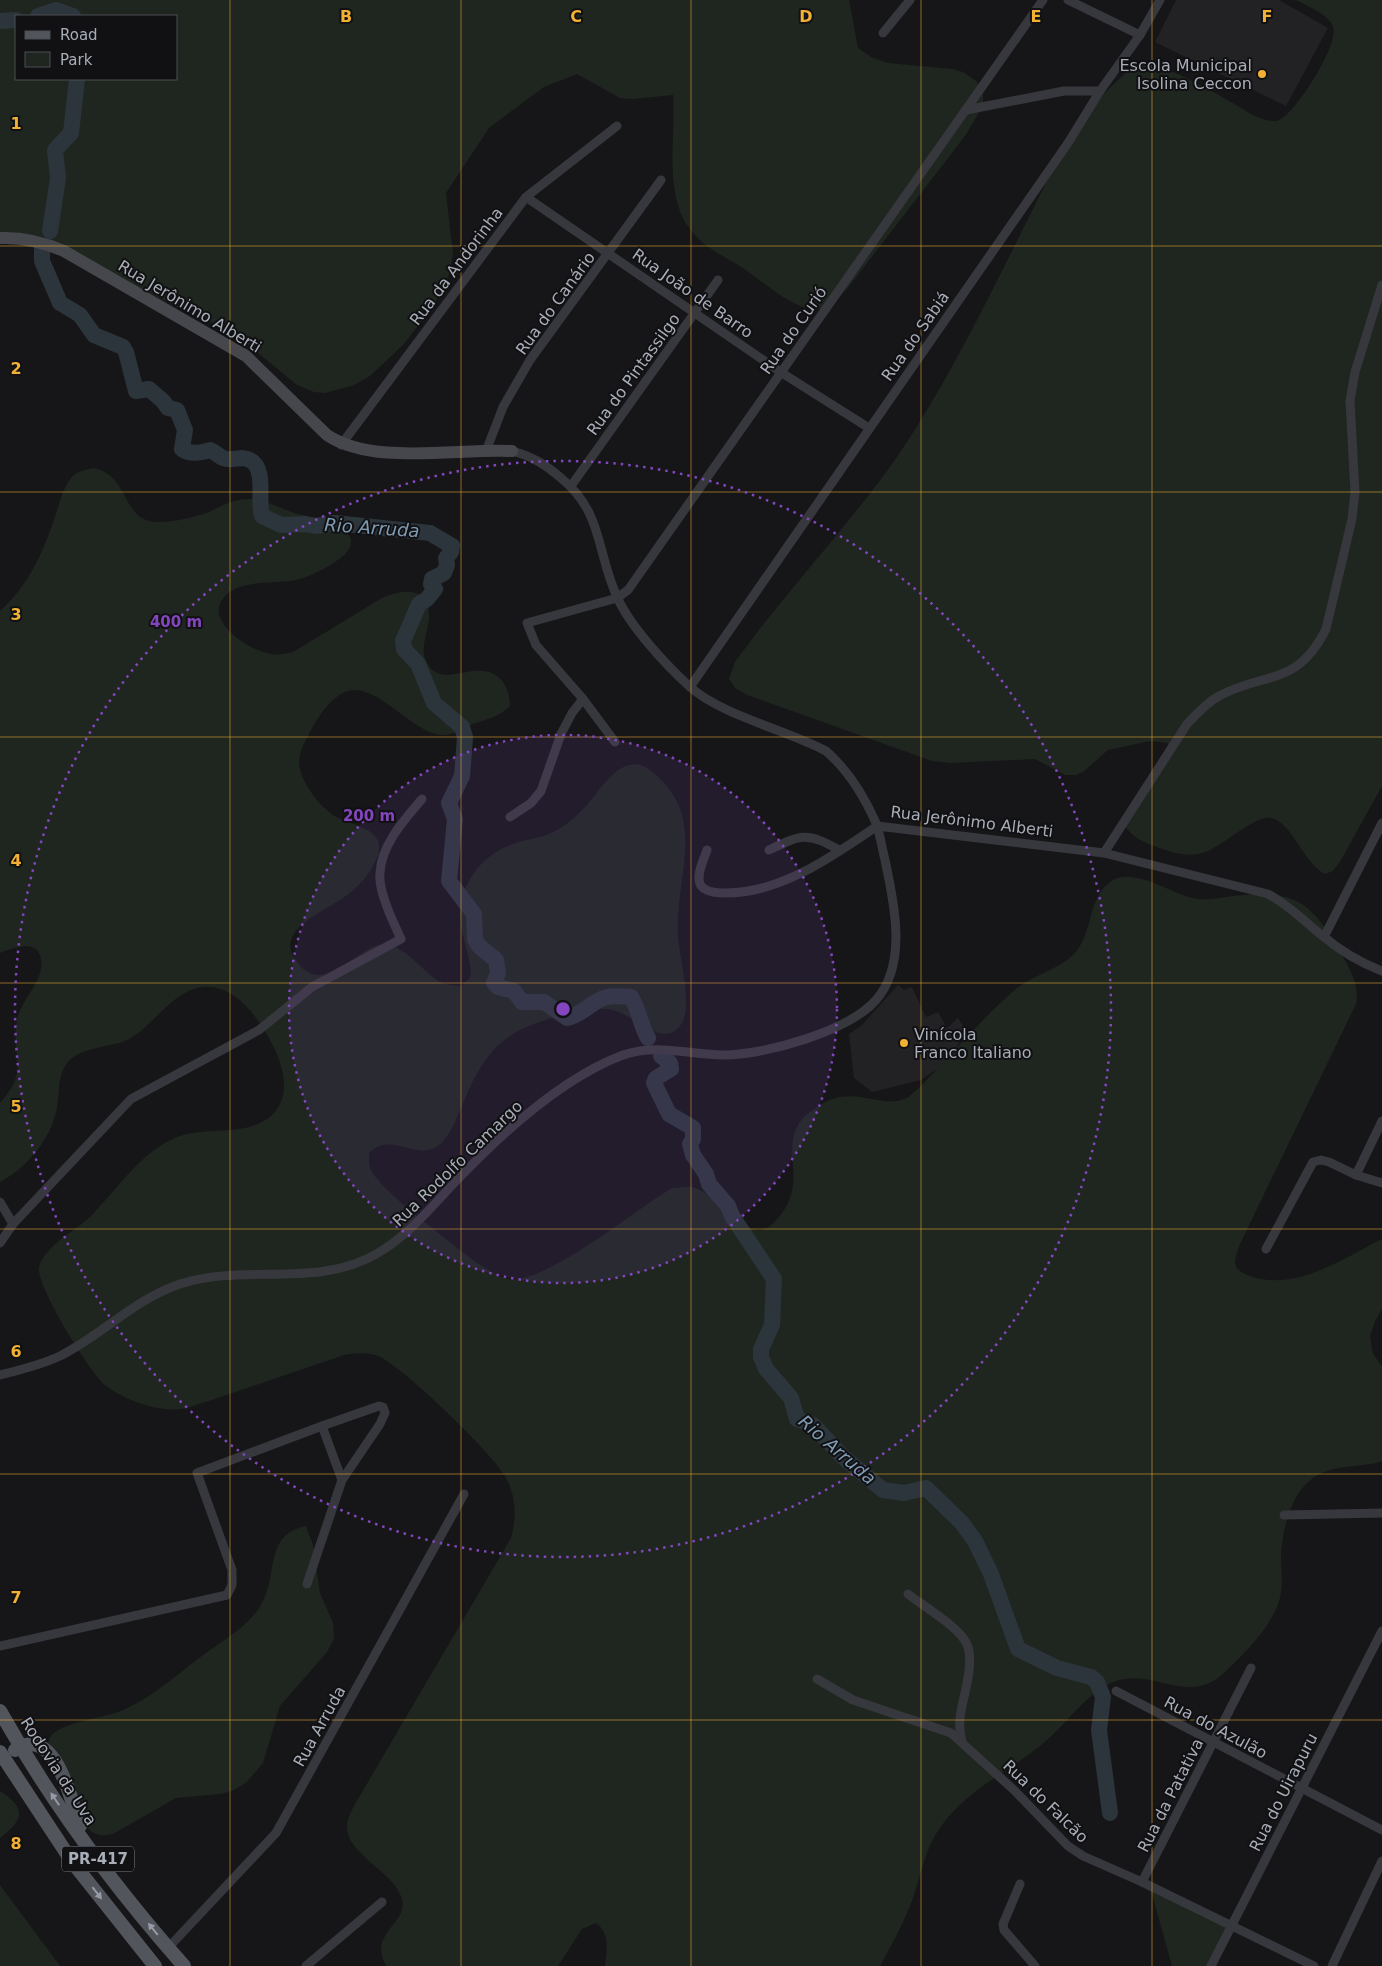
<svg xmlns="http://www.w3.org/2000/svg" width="1382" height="1966" font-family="'DejaVu Sans',sans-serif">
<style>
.built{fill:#222225}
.green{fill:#1e261f;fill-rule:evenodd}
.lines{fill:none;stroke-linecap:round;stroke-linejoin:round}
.river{stroke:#2c353c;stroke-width:16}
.street{stroke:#37383d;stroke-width:9}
.secondary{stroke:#45474d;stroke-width:12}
.primary{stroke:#53555c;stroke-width:14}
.oneway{fill:#979ba6}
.grid{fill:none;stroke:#f2b134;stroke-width:1;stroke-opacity:0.55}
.ring{fill:none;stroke:#8446be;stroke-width:2.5;stroke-dasharray:2.5 5}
.poi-dot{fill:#f2b134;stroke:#111113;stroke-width:2}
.labels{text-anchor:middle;stroke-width:4;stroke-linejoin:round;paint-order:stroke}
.shield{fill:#111113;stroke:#7b7e86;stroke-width:1}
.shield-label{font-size:15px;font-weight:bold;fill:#a8adb8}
.poi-label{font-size:16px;fill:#a8adb8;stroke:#111113;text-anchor:end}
.street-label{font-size:16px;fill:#a8adb8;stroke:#111113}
.water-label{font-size:18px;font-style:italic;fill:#7f9bb3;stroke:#111113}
.grid-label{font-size:16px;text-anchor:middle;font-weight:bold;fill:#f2b134;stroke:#111113;stroke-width:4;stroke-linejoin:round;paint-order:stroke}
.centre{fill:#8446be;stroke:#111113;stroke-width:2.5}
.ring-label{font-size:15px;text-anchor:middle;font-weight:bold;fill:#8446be;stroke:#111113;stroke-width:4;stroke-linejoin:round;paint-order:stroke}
</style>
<rect width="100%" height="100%" fill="#161618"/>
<g class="built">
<path d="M 1176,0 L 1279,0 L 1328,28 L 1286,106 L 1155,42 Z"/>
<path d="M 898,985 L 904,990 L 912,987 L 926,1017 L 938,1012 L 947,1028 L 958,1018 L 966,1031 L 948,1061 L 921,1080 L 872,1092 L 854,1078 L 849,1034 L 862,1025 Z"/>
</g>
<g class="green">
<path d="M 0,0 L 849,0 L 858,48 L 871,57 L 888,63 L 952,69 L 963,72 L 976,81 L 983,91 L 983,106 L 965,136 L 847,289 C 839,297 831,307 819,309 C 795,312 761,280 743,268 C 729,259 713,252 701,241 C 695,235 688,228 684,220 C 665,182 676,136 673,95 L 633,99 L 620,98 L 577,74 L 544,87 L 489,128 L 446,193 L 453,254 L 450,273 L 434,305 L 404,344 L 370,376 L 354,385 L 325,393 L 314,392 L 297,385 L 233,332 L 183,310 L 44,240 L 0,236 ZM 16,16 L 176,16 L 176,79 L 16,79 Z"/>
<path d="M 1296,0 L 1382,0 L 1382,786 L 1341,860 L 1333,871 L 1325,874 C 1304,864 1291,821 1271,818 C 1265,817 1258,820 1253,823 C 1214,844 1208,866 1160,848 C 1143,842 1132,838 1123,823 L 1168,753 L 1168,743 L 1150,741 L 1108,750 L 1083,772 L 1076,775 L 1065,775 L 1035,759 L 951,763 L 932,761 L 747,695 L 735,688 L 729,679 L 735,662 C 785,592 847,528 897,457 C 954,373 997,280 1043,189 C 1063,150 1084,111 1118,80 C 1124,75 1130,68 1138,65 C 1161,58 1232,103 1255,116 C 1263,119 1273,124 1281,119 C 1297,110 1339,45 1333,27 C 1329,14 1307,6 1296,0 Z"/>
<path d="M 93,468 C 130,474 121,522 158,522 C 173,522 192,518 206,513 C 217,509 227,502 238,500 C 242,499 248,499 253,499 C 265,500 277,507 289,511 C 302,516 319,517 332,523 C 337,525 345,530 348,534 C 365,553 310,577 296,580 C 276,584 251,580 233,590 C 225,594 217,604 219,614 C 223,632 250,649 267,653 C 276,656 285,654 293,652 L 382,598 C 398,592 413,587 427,600 C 428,605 429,610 429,615 C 430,629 419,647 426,661 C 438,686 463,669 482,671 C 501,672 510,688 510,706 C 499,717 487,719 473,724 C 464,728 455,734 445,735 C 411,737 371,670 338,696 C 323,707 315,722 307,738 C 298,754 296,767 306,784 C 313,796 321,806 333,815 C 345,823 376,827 379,844 C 380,851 378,857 375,862 C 368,877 356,889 343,898 C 325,911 275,930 295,959 C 323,1001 355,947 383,944 C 402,942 425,974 442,983 C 447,985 455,985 461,986 L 469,979 L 471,972 C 469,952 460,933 460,914 C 461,882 483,854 513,844 C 527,839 543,838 555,831 C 572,822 583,810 595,795 C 608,778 627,753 650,770 C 710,816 675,874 678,935 C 679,958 693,1003 682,1023 C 665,1052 633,1014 613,1010 C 599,1007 583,1010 569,1014 C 505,1028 486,1047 461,1108 C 456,1120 449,1138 438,1146 C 415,1161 391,1131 369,1153 C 369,1157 369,1164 370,1168 C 375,1182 414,1214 427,1224 C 446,1238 486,1274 508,1279 C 543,1286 639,1207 672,1188 C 678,1188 685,1186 691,1187 C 716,1191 739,1233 761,1230 C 768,1229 775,1222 779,1217 C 807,1183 783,1154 797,1127 C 801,1118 808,1113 816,1108 C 852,1081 879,1111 907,1098 C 911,1095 915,1091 919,1088 C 951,1055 982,1018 1017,988 C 1034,975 1057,970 1073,955 C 1093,936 1087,899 1110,882 C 1132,866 1168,892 1192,898 C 1205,901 1219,898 1233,896 C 1290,890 1309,898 1338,948 C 1348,967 1360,982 1356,1004 L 1240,1244 C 1234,1261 1230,1269 1250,1276 C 1295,1292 1342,1259 1382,1239 L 1382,1309 L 1375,1321 L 1370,1337 L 1373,1354 L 1382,1366 L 1382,1461 C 1362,1468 1340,1464 1320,1474 C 1292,1487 1282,1528 1281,1557 C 1281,1572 1284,1589 1278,1604 C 1269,1629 1244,1654 1225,1672 C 1189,1707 1155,1668 1116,1681 C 1088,1691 1069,1721 1047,1740 C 1013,1770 966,1789 940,1828 C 923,1852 921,1879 910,1906 C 902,1926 891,1946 880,1966 L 605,1966 C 607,1950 610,1933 596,1923 L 582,1929 L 558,1966 L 386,1966 C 368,1932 408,1925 402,1899 C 395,1872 346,1855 347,1826 C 347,1819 352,1810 355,1804 L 511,1538 C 517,1517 516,1495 505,1476 C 492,1453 401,1365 378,1356 C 367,1352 356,1353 344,1355 L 206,1402 C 198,1404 189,1408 181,1409 C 158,1412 124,1400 105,1385 C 89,1371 36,1286 39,1267 C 40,1263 43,1257 46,1254 C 58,1238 78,1229 92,1215 C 119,1187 144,1147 183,1135 C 211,1127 247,1136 271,1116 C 292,1097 284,1068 273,1046 C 255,1009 220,966 177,998 C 159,1011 148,1029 127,1040 C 107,1049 75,1046 64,1068 C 58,1079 59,1096 57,1108 C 51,1139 27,1168 0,1182 L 0,1103 C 31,1069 10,1057 17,1020 C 21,998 50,976 39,953 C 32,940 10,949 0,953 L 0,611 C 28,586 42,554 54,520 C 59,505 62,489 72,477 C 77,471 85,470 93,468 Z"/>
<path d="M 306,1526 L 313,1545 L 320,1593 L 333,1623 L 334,1639 L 327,1652 L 280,1706 L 263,1763 L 247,1782 L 234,1790 L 221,1794 L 176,1798 L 113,1834 C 101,1837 94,1835 85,1826 L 47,1751 C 48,1747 48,1740 51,1736 C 60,1723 102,1718 118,1712 C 155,1698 184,1667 216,1646 C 232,1635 251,1622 261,1605 C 279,1575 263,1535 306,1526 Z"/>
<path d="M 0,1791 C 28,1809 23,1820 0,1838 Z"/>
<path d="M 0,1885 L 60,1966 L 0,1966 Z"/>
<path d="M 1150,1887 L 1229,1927 L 1209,1966 L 1172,1966 Z"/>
</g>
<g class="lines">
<g class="river">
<path d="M 38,16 L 56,10 L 73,16"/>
<path d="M 0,21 L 16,20"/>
<path d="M 50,231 L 58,178 L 55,150 L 71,133 L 77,79"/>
<path d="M 42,247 L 42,261 L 60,303 L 80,315 L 94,335 L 123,347 L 126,352 L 136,391 L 149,389 L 163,401 L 168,408 L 177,410 L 185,430 L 182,449 C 190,455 201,453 210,450 C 215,452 219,456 223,458 C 232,462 242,455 250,460 C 267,469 257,501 262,516 L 281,525 L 305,524 L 316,526 L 335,523 L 430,533 L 452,546 L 451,552 L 446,558 L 447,565 L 444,573 L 432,579 L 431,584 L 435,589 L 427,599 L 419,604 L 403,641 L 404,649 L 418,664 L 434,703 L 462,727 L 465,737 L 462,776 L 449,803 L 455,819 L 449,881 L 474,914 L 475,939 L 479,946 L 496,960 L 498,973 L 494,983 L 498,987 L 514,991 L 522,1002 L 544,1002 L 567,1018 C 583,1015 591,1001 607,997 C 614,995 624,997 631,997 C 640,1011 640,1025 648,1038"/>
<path d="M 661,1056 L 670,1063 L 671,1069 L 656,1078 L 654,1083 L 669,1114 L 693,1128 L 693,1139 L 690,1144 L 693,1155 L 706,1174 L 709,1184 L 728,1206 L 732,1216 L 774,1279 L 772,1325 L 761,1349 L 761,1357 L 766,1369 L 791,1398 L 797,1419 L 813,1425 L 843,1457 L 883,1490 L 904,1493 L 926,1488 L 962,1523 L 975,1541 L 991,1574 L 1018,1649 L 1057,1668 L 1091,1677 L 1097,1682 L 1103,1697 L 1099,1730 L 1110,1813"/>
</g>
<g class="street">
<path d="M 1068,0 L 1140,35"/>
<path d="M 883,33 L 910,0"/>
<path d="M 966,110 L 1064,91 L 1100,91"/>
<path d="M 526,197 L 782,373 L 869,428"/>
<path d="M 341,445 L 526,197 L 617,126"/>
<path d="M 486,451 L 503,407 L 530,360 L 661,180"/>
<path d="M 571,486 L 718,280"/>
<path d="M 690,687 L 1068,143 L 1100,91 L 1140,35 L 1160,0"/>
<path d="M 615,742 L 583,699 L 536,645 L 527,623 L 617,598 L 628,590 L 1043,0"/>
<path d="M 510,817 L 531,803 L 541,791 L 561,734 L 572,713 L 583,699"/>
<path d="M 877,826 L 1104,853 L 1268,894 C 1290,906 1305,922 1324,937 C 1342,952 1361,963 1382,971"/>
<path d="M 707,850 C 704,859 696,874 700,884 C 704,892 716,893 724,893 C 780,894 833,856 877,826"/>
<path d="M 769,850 C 802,834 807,832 839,850"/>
<path d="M 1104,853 L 1187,724 C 1197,714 1206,703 1219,696 C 1266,671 1297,687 1326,629 L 1352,519 L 1355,492 L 1350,401 L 1355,372 L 1382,285"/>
<path d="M 1324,937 L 1382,823"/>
<path d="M 1356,1175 L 1382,1121"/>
<path d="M 0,1202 L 13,1224"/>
<path d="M 0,1243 L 13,1224 L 131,1099 L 259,1030 L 312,987 L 401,939 C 393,922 378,891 380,873 C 381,845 405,819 422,799"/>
<path d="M 1266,1249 L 1313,1162 L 1321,1160 L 1329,1162 L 1356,1175 L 1382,1183"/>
<path d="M 0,1375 C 20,1370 41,1365 60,1356 C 102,1335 135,1299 180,1284 C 244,1263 318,1289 378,1253 C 410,1234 432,1206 457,1180 C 501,1134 564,1077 623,1055 C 657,1043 690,1055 724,1055 C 765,1055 849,1031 876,1000 C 908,964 894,902 885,860 C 882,848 880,834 876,823 C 864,796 848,770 826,751 C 785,729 722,716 689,686 C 665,664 631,627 618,599 C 596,553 604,513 561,478 C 546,465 532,456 512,451"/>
<path d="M 322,1426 L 379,1406 L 383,1407 L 385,1413 L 380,1424 L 342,1480"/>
<path d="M 1284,1515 L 1382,1513"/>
<path d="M 908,1594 C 923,1606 963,1629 968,1647 C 972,1661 968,1679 965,1693 C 961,1710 957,1724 962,1741"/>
<path d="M 0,1646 L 227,1595 L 232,1585 L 232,1570 L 197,1473 L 322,1426 L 342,1480 L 307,1584"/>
<path d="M 817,1679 L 853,1700 L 951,1733 L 1014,1790 L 1068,1846 L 1083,1856 L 1142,1882 L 1314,1966"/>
<path d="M 1116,1691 L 1382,1830"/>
<path d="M 1142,1882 L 1251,1668"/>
<path d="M 1020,1884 L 1003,1924 L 1004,1930 L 1035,1966"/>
<path d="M 168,1948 L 276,1833 L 464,1494"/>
<path d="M 306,1966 L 382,1902"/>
<path d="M 1211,1966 L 1382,1631"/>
<path d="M 1332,1966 L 1382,1861"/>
</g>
<path class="secondary" d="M 0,238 C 24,237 43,242 64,251 L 246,356 L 327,435 C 373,466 458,448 512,451"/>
<g class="primary">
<path d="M 0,1711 C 51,1802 115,1888 184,1966"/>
<path d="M 15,1750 C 55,1723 71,1800 80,1826"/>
<path d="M 0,1752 L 73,1863 L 155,1966"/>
</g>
</g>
<defs><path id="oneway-solid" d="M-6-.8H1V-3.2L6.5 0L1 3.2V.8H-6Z" transform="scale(1.25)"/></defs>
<g class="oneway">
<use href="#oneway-solid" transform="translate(55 1799) rotate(-124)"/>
<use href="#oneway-solid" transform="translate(97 1893) rotate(52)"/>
<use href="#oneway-solid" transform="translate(153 1929) rotate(-129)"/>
</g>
<path class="grid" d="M 230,0 L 230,1966M 461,0 L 461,1966M 691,0 L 691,1966M 921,0 L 921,1966M 1152,0 L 1152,1966M 0,246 L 1382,246M 0,492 L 1382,492M 0,737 L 1382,737M 0,983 L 1382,983M 0,1229 L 1382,1229M 0,1474 L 1382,1474M 0,1720 L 1382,1720"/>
<circle cx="563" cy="1009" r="274" fill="#8446be" fill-opacity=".12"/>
<g class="ring">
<circle cx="563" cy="1009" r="274"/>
<circle cx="563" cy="1009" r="548"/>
</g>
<g class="poi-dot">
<circle cx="1262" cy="74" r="5"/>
<circle cx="904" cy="1043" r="5"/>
</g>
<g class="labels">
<rect class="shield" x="62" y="1846.5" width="72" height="25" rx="4"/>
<g class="shield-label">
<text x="98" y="1864">PR-417</text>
</g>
<g class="poi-label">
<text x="1252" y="71">Escola Municipal<tspan x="1252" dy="18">Isolina Ceccon</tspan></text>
<text x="914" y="1040" text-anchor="start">Vinícola<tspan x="914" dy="18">Franco Italiano</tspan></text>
</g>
<g class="street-label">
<text transform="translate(456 266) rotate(-53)" y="6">Rua da Andorinha</text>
<text transform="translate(693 293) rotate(35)" y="6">Rua João de Barro</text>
<text transform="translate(555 303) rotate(-54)" y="6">Rua do Canário</text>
<text transform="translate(190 306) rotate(31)" y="6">Rua Jerônimo Alberti</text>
<text transform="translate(793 330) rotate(-55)" y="6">Rua do Curió</text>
<text transform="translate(915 336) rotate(-55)" y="6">Rua do Sabiá</text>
<text transform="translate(633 374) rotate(-54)" y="6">Rua do Pintassilgo</text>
<text transform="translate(972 821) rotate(7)" y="6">Rua Jerônimo Alberti</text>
<text transform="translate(457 1163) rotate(-44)" y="6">Rua Rodolfo Camargo</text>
<text transform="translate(319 1726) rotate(-61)" y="6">Rua Arruda</text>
<text transform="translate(1216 1727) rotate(28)" y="6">Rua do Azulão</text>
<text transform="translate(59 1771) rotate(57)" y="6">Rodovia da Uva</text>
<text transform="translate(1283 1792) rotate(-63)" y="6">Rua do Uirapuru</text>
<text transform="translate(1170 1795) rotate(-63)" y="6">Rua da Patativa</text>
<text transform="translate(1046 1801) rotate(44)" y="6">Rua do Falcão</text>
</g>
<g class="water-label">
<text transform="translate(372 528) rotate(4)" y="6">Rio Arruda</text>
<text transform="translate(837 1450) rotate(41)" y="6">Rio Arruda</text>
</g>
</g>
<g class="grid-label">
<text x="346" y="22">B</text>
<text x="576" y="22">C</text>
<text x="806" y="22">D</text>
<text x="1036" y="22">E</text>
<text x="1267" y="22">F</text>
<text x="16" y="129">1</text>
<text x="16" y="374">2</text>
<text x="16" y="620">3</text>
<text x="16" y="866">4</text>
<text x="16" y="1112">5</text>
<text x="16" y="1357">6</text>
<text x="16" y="1603">7</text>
<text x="16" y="1849">8</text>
</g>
<circle cx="563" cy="1009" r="8" class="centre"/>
<g class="ring-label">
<text x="176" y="627">400 m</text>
<text x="369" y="821">200 m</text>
</g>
<rect x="15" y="15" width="162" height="65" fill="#111113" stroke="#4d4f55"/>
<rect x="25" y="31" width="25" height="8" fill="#53555c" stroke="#4d4f55"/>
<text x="60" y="40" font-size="15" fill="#a8adb8">Road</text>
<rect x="25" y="52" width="25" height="15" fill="#1e261f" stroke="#4d4f55"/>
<text x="60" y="65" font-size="15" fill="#a8adb8">Park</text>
</svg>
